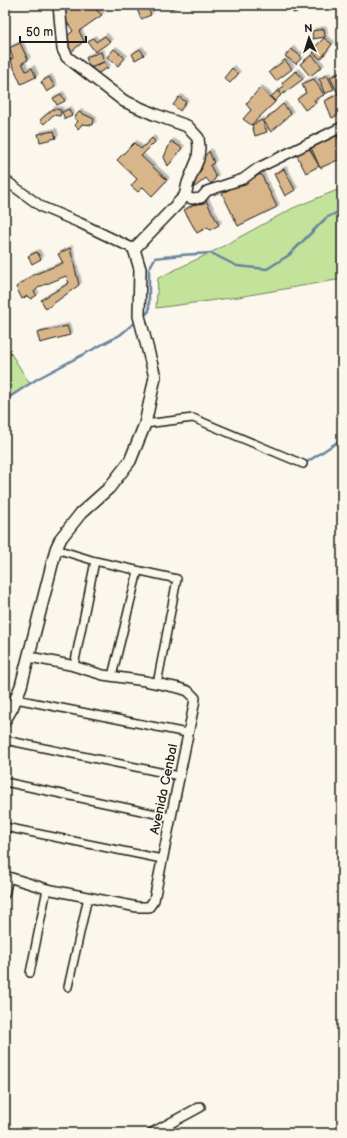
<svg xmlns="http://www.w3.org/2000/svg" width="347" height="1138" font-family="'Balsamiq Sans',sans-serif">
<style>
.green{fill:#c3e39b;stroke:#70805c}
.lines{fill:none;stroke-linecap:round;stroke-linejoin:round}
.stream{stroke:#68849f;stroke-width:2.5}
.building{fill:#d8b68a;stroke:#1c1c1c;filter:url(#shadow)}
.pedestrian-casing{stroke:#1c1c1c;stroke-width:10}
.minor-casing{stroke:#1c1c1c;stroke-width:12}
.tertiary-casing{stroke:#1c1c1c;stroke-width:14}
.pedestrian{stroke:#fbf7ec;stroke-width:7}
.minor{stroke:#fbf7ec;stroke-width:9}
.tertiary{stroke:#fbf7ec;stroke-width:11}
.labels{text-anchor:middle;stroke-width:3.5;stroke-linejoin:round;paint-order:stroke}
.street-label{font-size:13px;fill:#1c1c1c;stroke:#fbf7ec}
</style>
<defs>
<filter id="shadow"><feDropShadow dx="2.5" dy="-2.5" stdDeviation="0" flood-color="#0004"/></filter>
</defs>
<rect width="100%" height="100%" fill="#fbf7ec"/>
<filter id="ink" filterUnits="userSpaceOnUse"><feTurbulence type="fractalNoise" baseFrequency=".025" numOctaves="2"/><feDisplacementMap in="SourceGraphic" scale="8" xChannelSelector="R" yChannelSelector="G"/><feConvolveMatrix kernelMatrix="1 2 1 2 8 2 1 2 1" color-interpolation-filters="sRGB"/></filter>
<g filter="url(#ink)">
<g class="green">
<path d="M 342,188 L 342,279 L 238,297 L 156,308 L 158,278 L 214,251 L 293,208 Z"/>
<path d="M 5,344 L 30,384 L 5,400 Z"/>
</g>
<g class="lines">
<g class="stream">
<path d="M 146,314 L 149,311 L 149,269 L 155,258 L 181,255 L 211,253 L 237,266 L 267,269 L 289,255 L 326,218 L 342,210"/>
<path d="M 5,400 L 37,379 L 120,335 L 133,324"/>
<path d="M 304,464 L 339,441 L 342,431"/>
</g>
</g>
<g class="building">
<path d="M 66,5 L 90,5 L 102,15 L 79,31 L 84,41 L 70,53 L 64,39 L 73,31 L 62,15 L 69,9 Z"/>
<path d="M 147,5 L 151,15 L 141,19 L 137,9 Z"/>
<path d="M 169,5 L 182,5 L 170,9 Z"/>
<path d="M 292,5 L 304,5 L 305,10 L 293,13 Z"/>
<path d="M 324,29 L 325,37 L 313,39 L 312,31 Z"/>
<path d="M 105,36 L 110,42 L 95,52 L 88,42 L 93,38 L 96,42 Z"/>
<path d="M 324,38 L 332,44 L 321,59 L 313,53 L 317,47 L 316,46 Z"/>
<path d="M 20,43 L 28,60 L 22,63 L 26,71 L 32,68 L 36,77 L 21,84 L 10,59 L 13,58 L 9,48 Z"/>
<path d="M 114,49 L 125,58 L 118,66 L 107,57 Z"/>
<path d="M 140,49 L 144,55 L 135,60 L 132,54 Z"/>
<path d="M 291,49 L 302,57 L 296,64 L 285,56 Z"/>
<path d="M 101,52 L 104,62 L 89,67 L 86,57 Z"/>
<path d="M 312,55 L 322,67 L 310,76 L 300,64 Z"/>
<path d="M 285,60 L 292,69 L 276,81 L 269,72 Z"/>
<path d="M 104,62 L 108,68 L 94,75 L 91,68 Z"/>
<path d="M 232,68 L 238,74 L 230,83 L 224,78 Z"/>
<path d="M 296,71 L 303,79 L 283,94 L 279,90 L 284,86 L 282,83 Z"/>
<path d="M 342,72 L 342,113 L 332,118 L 325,101 L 338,94 L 330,77 Z"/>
<path d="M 327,75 L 334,89 L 325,94 L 321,85 L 322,84 L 319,79 Z"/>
<path d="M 49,77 L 55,87 L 47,92 L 41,82 Z"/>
<path d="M 314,79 L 324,95 L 314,100 L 316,103 L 305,110 L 297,99 L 306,93 L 302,84 Z"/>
<path d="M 260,88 L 275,102 L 251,125 L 243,119 L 251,110 L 246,104 Z"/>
<path d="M 277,91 L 281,95 L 275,101 L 271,97 Z"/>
<path d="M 61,94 L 65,101 L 57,105 L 53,98 Z"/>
<path d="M 179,97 L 186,102 L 180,111 L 173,105 Z"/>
<path d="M 283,104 L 291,114 L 271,132 L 264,121 Z"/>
<path d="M 53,109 L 61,110 L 60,116 L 53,115 L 44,124 L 40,120 Z"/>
<path d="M 69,109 L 72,116 L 65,119 L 62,112 Z"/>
<path d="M 79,112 L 94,119 L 93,125 L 82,124 L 78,129 L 75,125 L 78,121 L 74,118 Z"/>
<path d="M 262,120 L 267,132 L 255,136 L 252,125 Z"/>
<path d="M 54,131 L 56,138 L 40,142 L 38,134 Z"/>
<path d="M 336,133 L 342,147 L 342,160 L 338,160 L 320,168 L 310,145 Z"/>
<path d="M 152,138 L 155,142 L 141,156 L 167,180 L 152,196 L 143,187 L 138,192 L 131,186 L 137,179 L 117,160 L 134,143 L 141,149 Z"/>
<path d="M 171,141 L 182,148 L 168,166 L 164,157 Z"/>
<path d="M 309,148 L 319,166 L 306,173 L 296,154 Z"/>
<path d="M 209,151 L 214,163 L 210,165 L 216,177 L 211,184 L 206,178 L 195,187 L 192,180 L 202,169 L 200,162 Z"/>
<path d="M 284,169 L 295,190 L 285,196 L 274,174 Z"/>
<path d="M 261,174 L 277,207 L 238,226 L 222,193 Z"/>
<path d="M 205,199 L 219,225 L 210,230 L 208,227 L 197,233 L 184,210 Z"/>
<path d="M 70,248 L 79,285 L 46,309 L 41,300 L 69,283 L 66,276 L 39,287 L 34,292 L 37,295 L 31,299 L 27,296 L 22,299 L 16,287 L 33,275 L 63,263 L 58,254 Z"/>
<path d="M 37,252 L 41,259 L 32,264 L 28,256 Z"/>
<path d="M 67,326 L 70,335 L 40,343 L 37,333 Z"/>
</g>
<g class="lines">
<g class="pedestrian-casing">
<g id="pedestrian">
<path d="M 145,424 L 193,418 L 303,464"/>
<path d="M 56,549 L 95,561 L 177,579 L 157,684"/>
<path d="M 74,666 L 95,561"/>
<path d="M 112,676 L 138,571"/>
<path d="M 16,699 L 187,733"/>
<path d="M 5,740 L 179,776"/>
<path d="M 5,782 L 170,817"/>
<path d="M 5,827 L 162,859"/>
<path d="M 5,895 L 9,877"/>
<path d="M 30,973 L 47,889"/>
<path d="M 68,987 L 88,897"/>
</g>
</g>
<g class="minor-casing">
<g id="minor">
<path d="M 5,180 L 42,207 L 80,223 L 134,249"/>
<path d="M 185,196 L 192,199 L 201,198 L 207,191 L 243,179 L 258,168 L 342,127"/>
<path d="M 5,876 L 47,889 L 137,907 L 149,907 L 154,900 L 194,705 L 195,698 L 188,691 L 179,688 L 145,681 L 103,675 L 70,665 L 30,657"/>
<path d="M 152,1133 L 200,1107"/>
</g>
</g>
<g class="tertiary-casing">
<path id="tertiary" d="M 5,720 L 12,708 L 21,686 L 56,549 L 61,538 L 81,513 L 109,488 L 130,461 L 145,424 L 155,377 L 139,316 L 140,269 L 134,249 L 185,196 L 188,183 L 198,159 L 199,147 L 198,138 L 187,126 L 156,115 L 124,101 L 67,57 L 63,49 L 59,5"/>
</g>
<use href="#pedestrian" class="pedestrian"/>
<use href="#minor" class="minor"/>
<use href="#tertiary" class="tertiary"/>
</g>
</g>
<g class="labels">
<g class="street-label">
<text transform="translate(163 789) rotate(-78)" y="5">Avenida Cenbal</text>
</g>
</g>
<rect width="347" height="1138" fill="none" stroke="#fbf7ec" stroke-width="20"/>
<rect x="10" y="10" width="327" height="1118" fill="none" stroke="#1c1c1c" stroke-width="1.5" filter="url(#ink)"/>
<g transform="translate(309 38) rotate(356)" stroke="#fbf7ec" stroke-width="3" paint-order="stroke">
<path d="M0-3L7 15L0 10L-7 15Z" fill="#1c1c1c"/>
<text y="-6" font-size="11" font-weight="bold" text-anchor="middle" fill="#1c1c1c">N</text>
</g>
<path d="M20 36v6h66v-6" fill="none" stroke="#1c1c1c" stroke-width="2"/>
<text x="26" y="36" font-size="12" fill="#1c1c1c" stroke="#fbf7ec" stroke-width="3" paint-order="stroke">50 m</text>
</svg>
